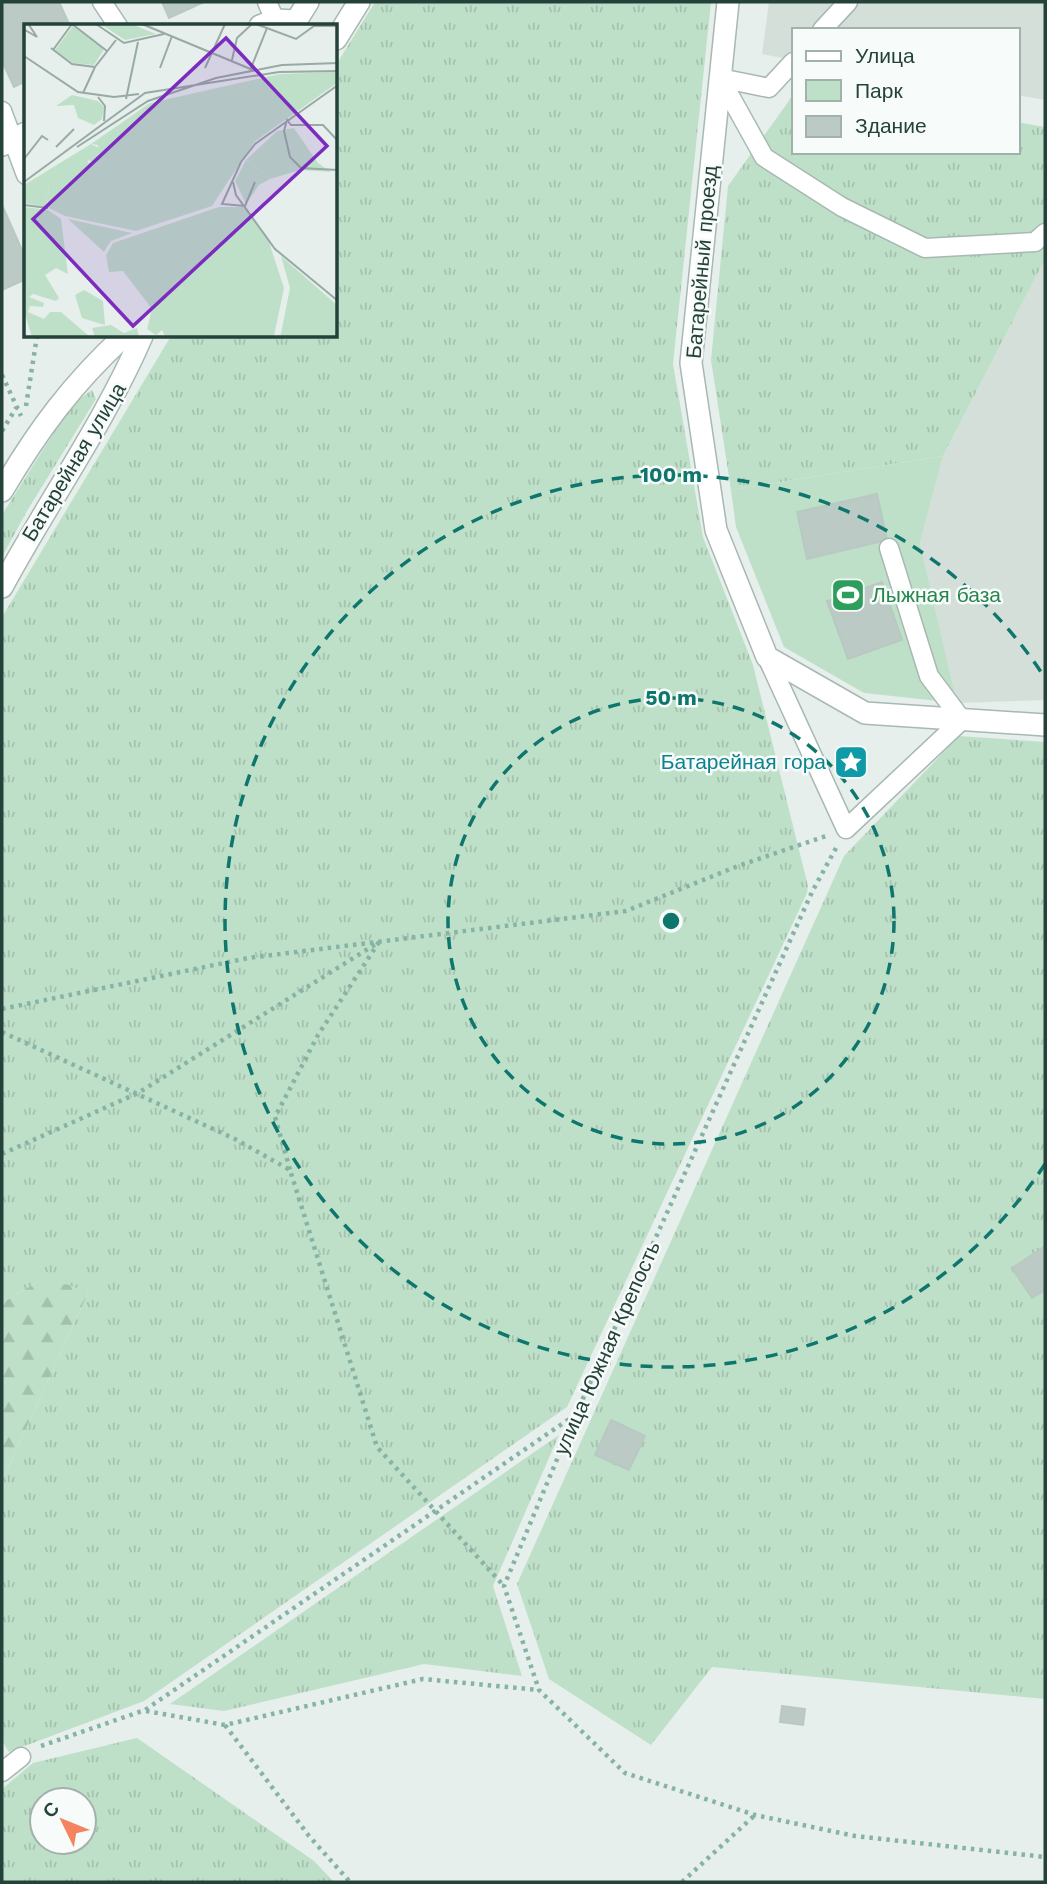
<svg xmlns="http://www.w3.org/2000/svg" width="1047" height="1884" font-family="'Work Sans',sans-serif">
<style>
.built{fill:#d4dfda}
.grass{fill:url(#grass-tufts);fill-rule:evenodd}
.forest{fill:url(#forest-firs)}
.park{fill:#bfe0c8}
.building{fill:#bbcac4;stroke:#b8c9c2;stroke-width:2}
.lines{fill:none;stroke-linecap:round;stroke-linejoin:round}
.service-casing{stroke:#a8b8b2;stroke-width:21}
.minor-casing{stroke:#a8b8b2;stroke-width:24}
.tertiary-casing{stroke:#a8b8b2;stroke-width:24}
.path{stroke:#86b3a5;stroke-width:4.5;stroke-dasharray:3.5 5;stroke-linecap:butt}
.service{stroke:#fff;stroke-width:18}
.minor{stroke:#fff;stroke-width:21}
.tertiary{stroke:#fff;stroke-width:21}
.ring{fill:none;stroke:#0f766e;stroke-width:3.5;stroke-dasharray:12 9}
.labels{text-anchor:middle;stroke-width:5;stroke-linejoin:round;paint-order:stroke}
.street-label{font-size:21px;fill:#24423a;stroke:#f7fbf9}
.leisure-label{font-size:21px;fill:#27864d;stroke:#f7fbf9;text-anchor:start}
.culture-label{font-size:21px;fill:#0d838f;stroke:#f7fbf9;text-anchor:end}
.inset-road{fill:none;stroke:#98aaa4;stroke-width:2}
.view{fill:#7b2cbf;fill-opacity:0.15;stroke:#7b2cbf;stroke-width:3.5}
.inset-edge{fill:none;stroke:#24423a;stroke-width:3.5}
.centre{fill:#0f766e;stroke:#f7fbf9;stroke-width:3.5}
.ring-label{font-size:21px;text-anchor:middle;font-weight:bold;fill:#0f766e;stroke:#f7fbf9;stroke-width:5;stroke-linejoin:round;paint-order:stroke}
</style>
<defs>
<pattern id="grass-tufts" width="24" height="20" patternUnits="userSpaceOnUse" patternTransform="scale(1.75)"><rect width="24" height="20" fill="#bfe0c8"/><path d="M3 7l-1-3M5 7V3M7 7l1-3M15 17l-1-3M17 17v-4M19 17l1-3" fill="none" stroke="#a4c1ad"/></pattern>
<pattern id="forest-firs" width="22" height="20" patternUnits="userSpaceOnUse" patternTransform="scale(1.75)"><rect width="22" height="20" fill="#bfe0c8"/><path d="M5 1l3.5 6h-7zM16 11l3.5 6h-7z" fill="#a4c1ad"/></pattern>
</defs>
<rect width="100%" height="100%" fill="#e6efeb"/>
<g class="built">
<path d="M 769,2 L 1045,2 L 1045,100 L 1017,95 L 1017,30 L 793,30 L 793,60 L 762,54 Z"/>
<path d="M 1045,259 L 1045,700 L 957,703 L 920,543 L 943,456 Z"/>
</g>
<g class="grass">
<path d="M 375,2 L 711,2 L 673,364 L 703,537 L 753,665 L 808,886 L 807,893 L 567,1407 L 144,1701 L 9,1752 L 2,1741 L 2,1481 L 88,1293 L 39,1281 L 2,1303 L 2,617 L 171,336 L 336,336 L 336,65 Z"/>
<path d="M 793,95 L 793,152 L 1017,152 L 1017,122 L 1045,127 L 1045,259 L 943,456 L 731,490 L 711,360 L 728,186 Z"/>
<path d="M 92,390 L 96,399 L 27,511 L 2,557 L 2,515 L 71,405 Z"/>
<path d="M 959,736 L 1045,742 L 1045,1699 L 712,1667 L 651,1745 L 549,1679 L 517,1584 L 844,856 Z"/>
<path d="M 559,1435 L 493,1586 L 522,1676 L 424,1664 L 224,1711 L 170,1704 Z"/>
<path d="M 137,1738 L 314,1861 L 334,1882 L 2,1882 L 2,1789 L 33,1763 ZM 84,1800 L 84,1842 L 42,1842 L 42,1800 Z"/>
</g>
<path class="forest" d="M 39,1281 L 70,1285 L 88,1293 L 2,1481 L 2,1303 Z"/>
<path class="park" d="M 943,456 L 920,543 L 957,703 L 864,693 L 784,647 L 736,527 L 731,490 Z"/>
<g class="building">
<path d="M 2,2 L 59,2 L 70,26 L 26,26 L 26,81 L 14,87 L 2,61 Z"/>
<path d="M 162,2 L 204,2 L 169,18 Z"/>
<path d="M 2,205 L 26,259 L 26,279 L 2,290 Z"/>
<path d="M 877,494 L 887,540 L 807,559 L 797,512 Z"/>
<path d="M 882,582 L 902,640 L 848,659 L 827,601 Z"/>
<path d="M 1045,1246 L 1045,1290 L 1032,1298 L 1012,1268 Z"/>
<path d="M 611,1420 L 645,1436 L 629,1470 L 595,1455 Z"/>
<path d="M 782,1706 L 805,1709 L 803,1725 L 780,1722 Z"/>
</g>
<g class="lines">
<g class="service-casing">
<g id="service">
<path d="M 102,2 L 118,26"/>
<path d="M 267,2 L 275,20"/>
<path d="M 822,30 L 848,2"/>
<path d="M 720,78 L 764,157 L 842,207 L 925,248 L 1035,242 L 1045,233"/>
<path d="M 720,78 L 769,88 L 793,62"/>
<path d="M 2,111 L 26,175"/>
<path d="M 767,657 L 846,829 L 962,720 L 929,676 L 889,548"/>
<path d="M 2,1772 L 21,1757"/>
</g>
</g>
<g class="minor-casing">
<g id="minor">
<path d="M 728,2 L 691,363 L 716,530 L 767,657 L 865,713 L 1045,725"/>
<path d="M 260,26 L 275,20 L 296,21"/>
<path d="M 2,145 L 26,133"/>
<path d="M 2,587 C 47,503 104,424 142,336"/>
</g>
</g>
<g class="tertiary-casing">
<g id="tertiary">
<path d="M 293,26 L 308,2"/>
<path d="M 336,39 L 359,2"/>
<path d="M 2,491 C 38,430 72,384 124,336"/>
</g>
</g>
<g class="path">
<path d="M 2,375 L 21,416"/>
<path d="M 26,406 L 37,336"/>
<path d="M 2,431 L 16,408"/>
<path d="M 836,848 L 812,892 L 576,1414 L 504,1586 L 539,1690 L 625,1773 L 755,1815 L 855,1836 L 1045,1857"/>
<path d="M 2,1009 L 248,958 L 626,911 L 738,866 L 826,836"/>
<path d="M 2,1032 L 235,1139 L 290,1170 L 377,1447 L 504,1586"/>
<path d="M 2,1154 L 138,1093 L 379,942 L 318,1035 L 275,1117 L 290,1170"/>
<path d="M 146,1711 L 225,1725 L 423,1679 L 539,1690"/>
<path d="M 225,1725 L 309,1836 L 350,1882"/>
<path d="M 41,1746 L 145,1710 L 575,1415"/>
<path d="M 682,1882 L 755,1815"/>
</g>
<use href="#service" class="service"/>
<use href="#minor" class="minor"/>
<use href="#tertiary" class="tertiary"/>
</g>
<g class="ring">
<circle cx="671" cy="921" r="223"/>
<path d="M1045 1164A446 446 0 1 1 1045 678"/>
</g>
<defs>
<g id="stadium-square" transform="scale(1.75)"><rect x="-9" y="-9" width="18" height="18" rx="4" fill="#2e9e5b" stroke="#f7fbf9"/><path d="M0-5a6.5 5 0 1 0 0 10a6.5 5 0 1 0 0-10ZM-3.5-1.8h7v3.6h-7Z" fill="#fff"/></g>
<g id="sight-square" transform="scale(1.75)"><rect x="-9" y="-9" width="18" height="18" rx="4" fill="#0f9aa8" stroke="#f7fbf9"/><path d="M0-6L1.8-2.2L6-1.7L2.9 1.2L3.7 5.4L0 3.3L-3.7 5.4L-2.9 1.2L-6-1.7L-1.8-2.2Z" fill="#fff"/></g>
</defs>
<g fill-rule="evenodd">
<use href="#stadium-square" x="848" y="595"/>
<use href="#sight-square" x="851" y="762"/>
</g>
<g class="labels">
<g class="street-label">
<text transform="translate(702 262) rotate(-85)" y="7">Батарейный проезд</text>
<text transform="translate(74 462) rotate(-59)" y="7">Батарейная улица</text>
<text transform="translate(607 1348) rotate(-66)" y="7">улица Южная Крепость</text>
</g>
<g class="leisure-label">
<text x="872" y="602">Лыжная база</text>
</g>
<g class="culture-label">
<text x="826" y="769">Батарейная гора</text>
</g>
</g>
<g transform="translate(24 24)">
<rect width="313" height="313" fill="#e6efeb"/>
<path d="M 313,48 L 313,59 L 230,118 L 188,182 L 112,207 L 41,192 L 23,183 L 25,160 L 68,139 L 63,134 L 73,128 L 74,121 L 67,120 L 126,79 L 256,50 ZM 48,71 L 74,77 L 80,83 L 78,95 L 70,101 L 54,94 L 50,81 L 32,82 ZM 270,104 L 294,139 L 307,148 L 276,146 L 246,155 L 222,136 L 253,107 ZM 0,183 L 24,186 L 37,195 L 44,250 L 32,244 L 21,251 L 35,274 L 32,277 L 9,270 L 5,273 L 20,279 L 19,283 L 6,282 L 4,288 L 20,295 L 26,288 L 37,288 L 66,313 L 8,313 L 0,287 ZM 195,183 L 219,183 L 243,212 L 260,264 L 250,312 L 142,314 L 138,306 L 132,311 L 123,305 L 128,285 L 99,247 L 85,248 L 82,231 L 89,219 ZM 44,195 L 108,209 L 87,217 L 80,228 Z" fill="#bfe0c8"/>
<path d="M 67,120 L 77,125 L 63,138 L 75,141 L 78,147 L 25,161 L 23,183 L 0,179 L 0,161 ZM 257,232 L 313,281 L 314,313 L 256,314 L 266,264 ZM 60,266 L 79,277 L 81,301 L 58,294 L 51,271 ZM 87,301 L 100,309 L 113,304 L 115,313 L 71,313 L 68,304 Z" fill="#bfe0c8"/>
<path d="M 77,0 L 107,0 L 132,10 L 101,16 ZM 49,2 L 80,25 L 70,41 L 49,39 L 31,26 ZM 222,136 L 246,155 L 235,161 L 222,180 L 211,157 Z" fill="#bfe0c8"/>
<path class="inset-road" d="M 48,0 L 83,27M 72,0 L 100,19 L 140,10M 118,0 L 229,46M 232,0 L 272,15 L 290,2 L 314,2M 1,6 L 13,13 L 5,1M 27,24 L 48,40 L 71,43M 29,26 L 48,0M 0,32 L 54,68 L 90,73 L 115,70M 208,36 L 213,14 L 228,0M 136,44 L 148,12M 181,44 L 201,0M 227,44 L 243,4M 59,69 L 71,43 L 92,16M 74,73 L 81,82 L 80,97M 102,75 L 114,18M 314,117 L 299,101 L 267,101 L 263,96 L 260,107 L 266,133 L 277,144 L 314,146M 32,123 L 50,105M 53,123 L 124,77 L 192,54 L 258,41 L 314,39M 0,135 L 18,112 L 24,116M 0,158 L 121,69 L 255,48 L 314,47M 209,158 L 212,171 L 251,225 L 314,277M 0,181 L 24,184M 221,182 L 198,180 L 217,138 L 231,120 L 314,61M 221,182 L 231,158"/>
<path class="view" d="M 202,14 L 303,122 L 109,302 L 9,195 Z"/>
<rect width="313" height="313" class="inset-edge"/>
</g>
<circle cx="671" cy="921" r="10" class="centre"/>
<g class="ring-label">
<text x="671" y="482">100 m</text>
<text x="671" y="705">50 m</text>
</g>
<rect width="1047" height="1884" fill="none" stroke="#24423a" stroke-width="7"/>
<rect x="792" y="28" width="228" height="126" fill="#f7fbf9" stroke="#a3b1ad" stroke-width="2"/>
<rect x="806" y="51" width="35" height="10" fill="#ffffff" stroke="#a3b1ad" stroke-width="2"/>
<text x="855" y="63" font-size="21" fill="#24423a">Улица</text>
<rect x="806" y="80" width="35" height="21" fill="#bfe0c8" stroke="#a3b1ad" stroke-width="2"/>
<text x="855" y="98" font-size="21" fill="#24423a">Парк</text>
<rect x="806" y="116" width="35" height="21" fill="#bbcac4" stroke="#a3b1ad" stroke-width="2"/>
<text x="855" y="133" font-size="21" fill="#24423a">Здание</text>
<g transform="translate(63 1821) rotate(313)"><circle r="33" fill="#f7fbf9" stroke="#a3b1ad" stroke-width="2"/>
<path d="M0-5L12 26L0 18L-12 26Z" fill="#f4845f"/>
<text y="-10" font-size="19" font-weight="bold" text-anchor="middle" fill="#24423a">С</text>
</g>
</svg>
